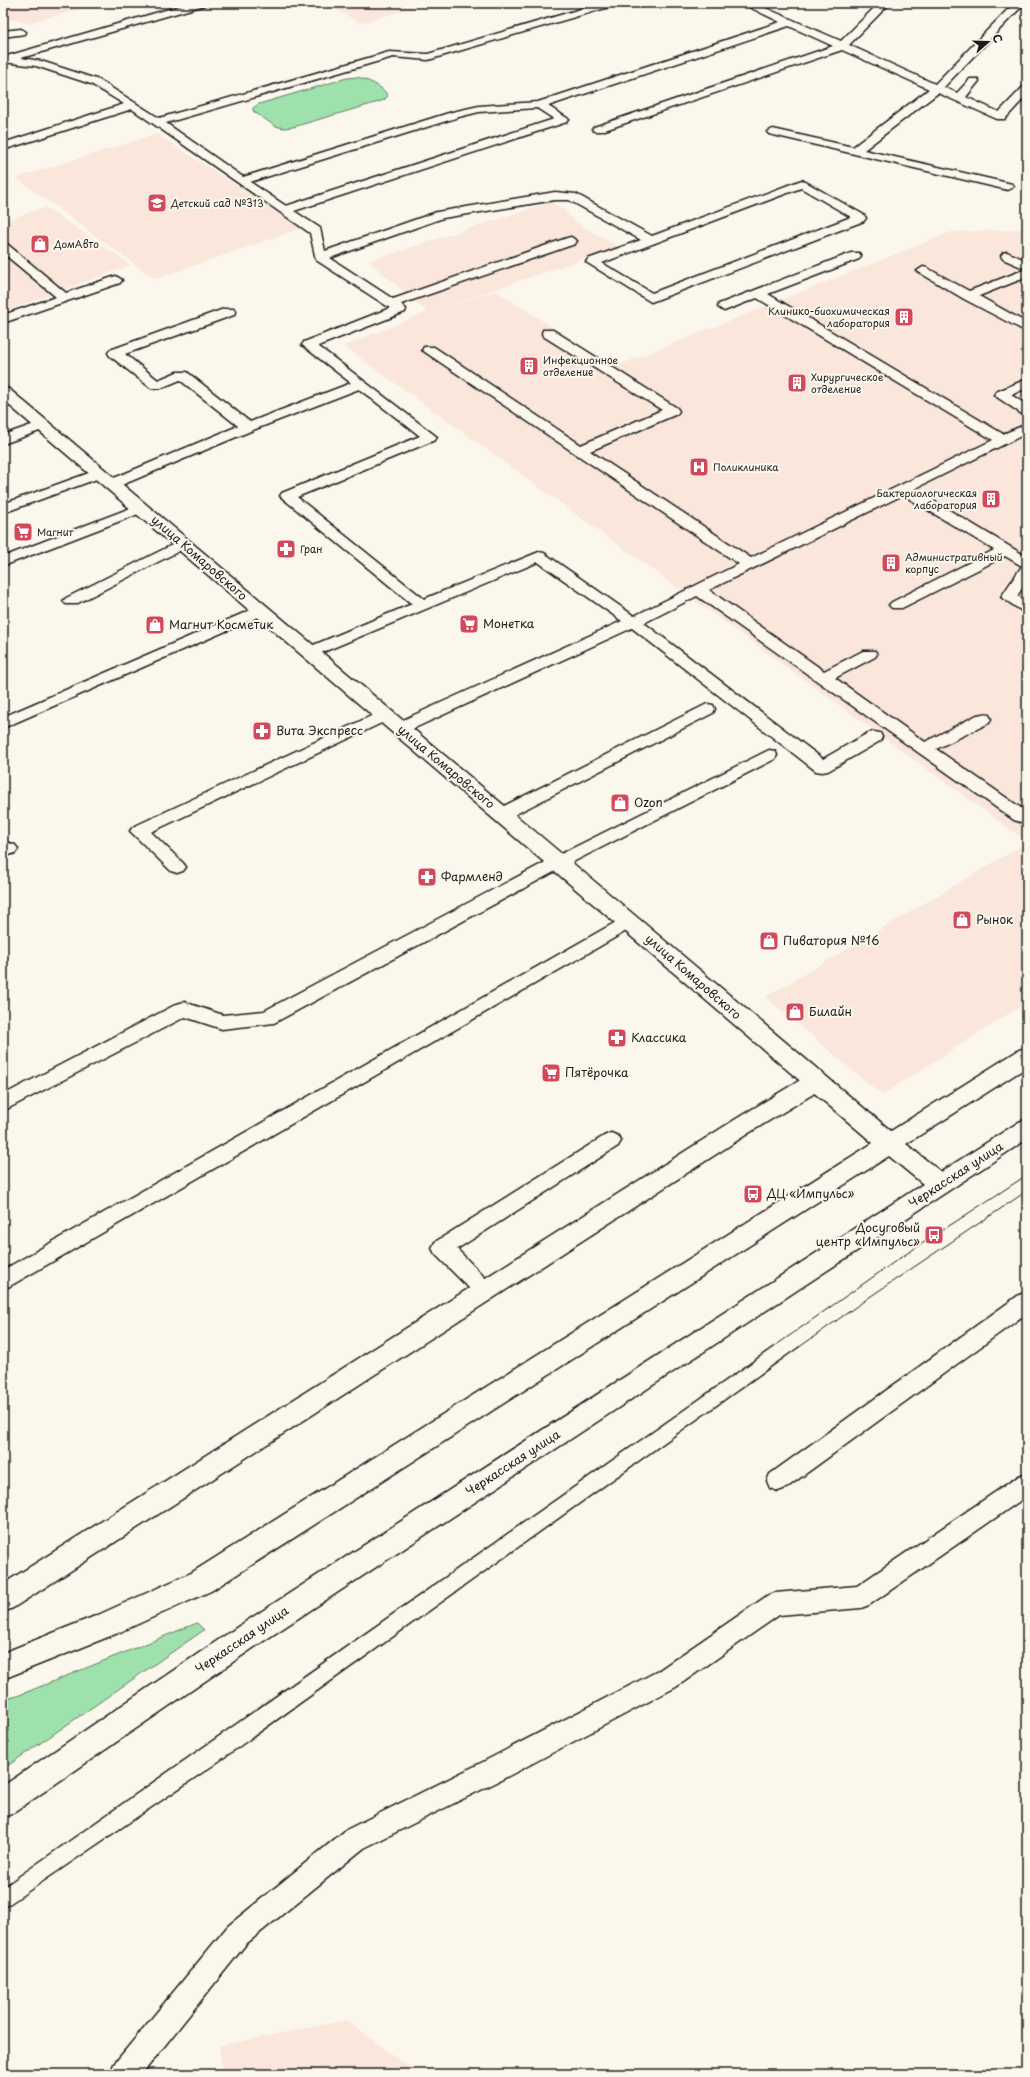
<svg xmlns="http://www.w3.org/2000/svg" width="1030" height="2077" font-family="'Playpen Sans',sans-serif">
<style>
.built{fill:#fae6db}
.green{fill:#9fe1ac;stroke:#5e7e64}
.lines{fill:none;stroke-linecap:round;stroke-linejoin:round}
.lane-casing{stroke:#1c1c1c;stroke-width:3}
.street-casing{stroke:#1c1c1c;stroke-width:3}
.secondary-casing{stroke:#1c1c1c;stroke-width:3}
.lane{fill:#fbf7ec;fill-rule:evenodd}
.street{fill:#fbf7ec;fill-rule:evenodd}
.secondary{fill:#fbf7ec;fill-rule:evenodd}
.tram-far1{stroke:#1c1c1c;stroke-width:1}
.tram{stroke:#1c1c1c;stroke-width:1.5}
.labels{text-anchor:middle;stroke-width:4;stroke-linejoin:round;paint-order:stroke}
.far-poi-label{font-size:10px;fill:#1c1c1c;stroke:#fbf7ec;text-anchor:start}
.street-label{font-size:12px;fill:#1c1c1c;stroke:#fbf7ec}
.poi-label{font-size:12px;fill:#1c1c1c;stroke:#fbf7ec;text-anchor:start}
</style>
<rect width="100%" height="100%" fill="#fbf7ec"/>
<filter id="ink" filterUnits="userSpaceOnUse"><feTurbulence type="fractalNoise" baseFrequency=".025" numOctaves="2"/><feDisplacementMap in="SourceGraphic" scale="8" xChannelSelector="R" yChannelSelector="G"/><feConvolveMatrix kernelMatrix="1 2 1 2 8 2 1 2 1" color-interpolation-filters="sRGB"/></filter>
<g filter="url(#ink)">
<g class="built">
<path d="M 3,3 L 101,3 L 28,23 L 3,18 Z"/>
<path d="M 324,3 L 427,3 L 361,23 Z"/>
<path d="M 157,134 L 302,228 L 155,279 L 16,178 Z"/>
<path d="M 551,202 L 564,210 L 576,222 L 618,247 L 443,307 L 496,291 L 614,367 L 951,232 L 1027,229 L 1027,839 L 1025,840 L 344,346 L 427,312 L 369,261 Z"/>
<path d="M 45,207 L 131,265 L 3,312 L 3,222 Z"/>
<path d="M 1027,843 L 1027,1002 L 882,1095 L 766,997 Z"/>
<path d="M 346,2020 L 417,2074 L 222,2074 L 219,2046 Z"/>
</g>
<g class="green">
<path d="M 357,77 C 367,80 383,86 388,96 L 384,100 L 375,103 L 293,127 L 284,128 L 275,126 L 253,111 L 253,108 L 259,104 L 347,78 Z"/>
<path d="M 197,1623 L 204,1630 L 3,1769 L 3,1700 L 17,1696 Z"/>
</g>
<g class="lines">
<g class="lane-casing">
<g id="lane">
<path d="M 190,3 L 206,3 L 205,5 L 21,58 L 41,61 L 99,80 L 159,118 L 389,52 L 428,54 L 601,3 L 617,3 L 616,5 L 428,60 L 393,57 L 166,123 L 243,177 L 452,112 L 479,106 L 538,102 L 780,22 L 741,3 L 754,3 L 841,41 L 879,3 L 890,3 L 849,45 L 935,84 L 1014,3 L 1025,3 L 944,87 L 957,93 L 970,79 L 978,79 L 979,81 L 966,97 L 999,112 L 1023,87 L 1027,86 L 1027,95 L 1005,119 L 997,119 L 938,93 L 864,150 L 1012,184 L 1014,186 L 1012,188 L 1008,190 L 769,134 L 767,132 L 773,129 L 853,147 L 929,89 L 842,50 L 602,131 L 594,131 L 592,129 L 594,127 L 833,46 L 789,26 L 548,106 L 567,118 L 569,120 L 567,122 L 294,211 L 320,228 L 325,251 L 437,212 L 555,192 L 576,194 L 652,236 L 802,180 L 864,215 L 866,218 L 864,221 L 651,302 L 586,262 L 588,259 L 641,240 L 569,200 L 555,200 L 443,218 L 330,258 L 393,299 L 567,238 L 571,237 L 577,241 L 575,244 L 401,304 L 406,309 L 405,312 L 318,346 L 437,437 L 435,440 L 297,497 L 424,599 L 539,552 L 544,553 L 634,616 L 739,564 L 422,350 L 424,347 L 434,347 L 581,445 L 662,410 L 543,336 L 542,333 L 543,330 L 553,330 L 677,408 L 679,411 L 677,414 L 590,451 L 751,558 L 993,440 L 757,298 L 724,311 L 718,307 L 719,304 L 851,253 L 859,253 L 861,256 L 859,259 L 768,294 L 1003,434 L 1027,424 L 1027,433 L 914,489 L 1027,557 L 1027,581 L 1017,596 L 1027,601 L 1027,613 L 1022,611 L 1001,597 L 1022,566 L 1005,556 L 902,608 L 892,608 L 889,605 L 892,602 L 994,550 L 903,495 L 709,590 L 824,671 L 863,651 L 875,651 L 877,654 L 875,657 L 835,678 L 925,742 L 977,715 L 983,714 L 989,715 L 991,719 L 989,723 L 936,749 L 1021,808 L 1027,806 L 1027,819 L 1020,822 L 1014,820 L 697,596 L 644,623 L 823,759 L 868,733 L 874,732 L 880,733 L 882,737 L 880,741 L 828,771 L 822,772 L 816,771 L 632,628 L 406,732 L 400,733 L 394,732 L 392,728 L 394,724 L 622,621 L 538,562 L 316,655 L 304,655 L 302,652 L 304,649 L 412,604 L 280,496 L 282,493 L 420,436 L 359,389 L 253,430 L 117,487 L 107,487 L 105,484 L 107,481 L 238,426 L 180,380 L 161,388 L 151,388 L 110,356 L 108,353 L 110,350 L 224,309 L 234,309 L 235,312 L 234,315 L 125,354 L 158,380 L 177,372 L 187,372 L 250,422 L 351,383 L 302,345 L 304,342 L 390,308 L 316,260 L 310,233 L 132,109 L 3,150 L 3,143 L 124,104 L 91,84 L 36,66 L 3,62 L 3,56 L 7,56 ZM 537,108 L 554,119 L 286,206 L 250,182 L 459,117 L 479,112 ZM 801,188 L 851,217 L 652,293 L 602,263 Z"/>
<path d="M 21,29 L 26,32 L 25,34 L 3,37 L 3,31 Z"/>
<path d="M 3,243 L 7,244 L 66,293 L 116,276 L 122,280 L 120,283 L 3,323 L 3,315 L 56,297 L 3,253 Z"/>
<path d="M 1007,252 L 1027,261 L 1027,277 L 979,296 L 1027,323 L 1027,332 L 964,299 L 917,271 L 923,267 L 927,268 L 969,291 L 1026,269 L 1003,259 L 1001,256 L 1003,253 Z"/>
<path d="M 1027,379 L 1027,388 L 1011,395 L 1027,405 L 1027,415 L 1022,414 L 994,395 L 996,392 Z"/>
<path d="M 43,421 L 48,422 L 50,425 L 48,428 L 3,444 L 3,435 Z"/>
<path d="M 100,469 L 105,470 L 107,473 L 105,476 L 3,513 L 3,504 Z"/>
<path d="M 141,504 L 146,505 L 148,508 L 146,511 L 3,566 L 3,557 Z"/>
<path d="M 182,540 L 187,541 L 189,544 L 187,547 L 76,604 L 66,604 L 63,601 L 66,598 Z"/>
<path d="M 260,606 L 265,608 L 268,611 L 265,614 L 3,728 L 3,717 Z"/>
<path d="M 707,704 L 713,705 L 715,709 L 713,713 L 508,818 L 502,820 L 496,818 L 493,814 L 496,810 Z"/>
<path d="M 384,710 L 390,711 L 392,715 L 390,719 L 151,832 L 183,863 L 186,867 L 183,871 L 177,873 L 171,871 L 130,831 L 133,827 Z"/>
<path d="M 769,750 L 775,751 L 777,755 L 775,759 L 565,866 L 274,1023 L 222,1029 L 185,1017 L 3,1111 L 3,1095 L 177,1004 L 184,1002 L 223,1015 L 264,1011 L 553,858 Z"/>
<path d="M 9,843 L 15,845 L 18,849 L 15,853 L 3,857 L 3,845 Z"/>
<path d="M 629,916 L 635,918 L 638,922 L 635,926 L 10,1286 L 3,1289 L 3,1270 L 623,918 Z"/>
<path d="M 611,1133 L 618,1136 L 621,1141 L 618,1146 L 457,1249 L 492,1285 L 496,1291 L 492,1297 L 485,1300 L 478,1297 L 435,1254 L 432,1248 L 435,1242 L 604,1136 Z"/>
<path d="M 1027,1292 L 1027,1313 L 786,1488 L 778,1491 L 770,1488 L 767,1481 L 770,1474 L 1019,1295 Z"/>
<path d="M 1027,1473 L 1027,1496 L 869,1605 L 861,1608 L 779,1615 L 676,1687 L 499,1781 L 364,1848 L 246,1944 L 142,2074 L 110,2074 L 114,2064 L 228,1926 L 346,1830 L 481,1763 L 658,1671 L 767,1596 L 775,1593 L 857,1586 L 1019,1476 Z"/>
</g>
</g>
<g class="street-casing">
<path id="street" d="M 815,1074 L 823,1076 L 826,1082 L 823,1088 L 752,1131 L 13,1608 L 3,1612 L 3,1584 L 736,1119 L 807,1076 Z"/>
</g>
<g class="secondary-casing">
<path id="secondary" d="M 3,387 L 9,389 L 891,1131 L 1019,1050 L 1027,1048 L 1027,1067 L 906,1144 L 941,1172 L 1019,1122 L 1027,1119 L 1027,1139 L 259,1644 L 13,1813 L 3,1818 L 3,1786 L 239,1626 L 923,1184 L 889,1156 L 211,1591 L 118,1633 L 3,1679 L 3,1653 L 98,1615 L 191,1573 L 873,1143 L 3,400 Z"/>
</g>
<use href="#lane" class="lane"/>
<use href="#street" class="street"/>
<use href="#secondary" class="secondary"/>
<g class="tram-far1">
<path d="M 772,1348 L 900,1258 L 1027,1175"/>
<path d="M 798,1348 L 871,1296 L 1027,1191"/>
</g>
<g class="tram">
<path d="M 3,1887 L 773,1347"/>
<path d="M 3,1909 L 213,1766 L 799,1347"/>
</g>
</g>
</g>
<defs>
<g id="school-square" transform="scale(1)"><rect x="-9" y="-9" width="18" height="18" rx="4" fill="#d1495b" stroke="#fbf7ec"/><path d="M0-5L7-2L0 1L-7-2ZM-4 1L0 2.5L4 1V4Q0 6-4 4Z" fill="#fff"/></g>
<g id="shop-square" transform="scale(1)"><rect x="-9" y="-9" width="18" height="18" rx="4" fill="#d1495b" stroke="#fbf7ec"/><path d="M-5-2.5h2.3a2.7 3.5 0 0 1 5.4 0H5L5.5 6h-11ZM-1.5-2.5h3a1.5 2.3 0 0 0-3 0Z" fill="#fff"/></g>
<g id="building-square" transform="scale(1)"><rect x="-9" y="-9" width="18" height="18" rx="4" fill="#d1495b" stroke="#fbf7ec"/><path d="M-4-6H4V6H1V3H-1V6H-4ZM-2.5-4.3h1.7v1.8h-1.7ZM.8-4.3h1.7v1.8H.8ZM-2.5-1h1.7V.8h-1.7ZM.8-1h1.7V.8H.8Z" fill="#fff"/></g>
<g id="hospital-square" transform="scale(1)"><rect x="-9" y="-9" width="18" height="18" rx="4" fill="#d1495b" stroke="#fbf7ec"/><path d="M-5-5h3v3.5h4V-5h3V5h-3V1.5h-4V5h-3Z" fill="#fff"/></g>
<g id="supermarket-square" transform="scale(1)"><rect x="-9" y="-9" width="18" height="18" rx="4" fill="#d1495b" stroke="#fbf7ec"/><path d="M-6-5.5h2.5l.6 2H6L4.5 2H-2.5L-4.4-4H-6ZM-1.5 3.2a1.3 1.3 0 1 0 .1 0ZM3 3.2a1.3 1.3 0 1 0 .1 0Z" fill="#fff"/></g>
<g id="pharmacy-square" transform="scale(1)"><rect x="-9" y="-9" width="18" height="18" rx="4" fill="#d1495b" stroke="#fbf7ec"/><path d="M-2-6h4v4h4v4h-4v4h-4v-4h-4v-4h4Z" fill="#fff"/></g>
<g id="bus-square" transform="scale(1)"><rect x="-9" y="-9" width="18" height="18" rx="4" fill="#d1495b" stroke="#fbf7ec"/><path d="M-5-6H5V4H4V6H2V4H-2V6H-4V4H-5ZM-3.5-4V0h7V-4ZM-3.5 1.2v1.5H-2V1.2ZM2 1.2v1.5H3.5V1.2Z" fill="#fff"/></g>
</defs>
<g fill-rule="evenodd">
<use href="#school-square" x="157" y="203"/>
<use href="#shop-square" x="40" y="244"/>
<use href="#building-square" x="904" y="317"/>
<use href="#building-square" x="529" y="366"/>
<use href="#building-square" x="797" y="383"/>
<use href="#hospital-square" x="699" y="467"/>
<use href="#building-square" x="991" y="499"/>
<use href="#supermarket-square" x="23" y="532"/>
<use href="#pharmacy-square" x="286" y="549"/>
<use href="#building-square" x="891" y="563"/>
<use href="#supermarket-square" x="469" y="624"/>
<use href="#shop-square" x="155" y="625"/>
<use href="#pharmacy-square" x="262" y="731"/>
<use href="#shop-square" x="620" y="803"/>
<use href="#pharmacy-square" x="427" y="877"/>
<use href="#shop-square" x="962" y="920"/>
<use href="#shop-square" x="769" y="941"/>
<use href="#shop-square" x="795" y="1012"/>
<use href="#pharmacy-square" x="617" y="1038"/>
<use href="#supermarket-square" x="551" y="1073"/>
<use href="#bus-square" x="753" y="1194"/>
<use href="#bus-square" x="934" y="1235"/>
</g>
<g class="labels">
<g class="far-poi-label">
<text x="171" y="207">Детский сад №313</text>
<text x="54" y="248">ДомАвто</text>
<text x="890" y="315" text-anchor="end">Клинико-биохимическая<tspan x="890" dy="12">лаборатория</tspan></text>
<text x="543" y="364">Инфекционное<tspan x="543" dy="12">отделение</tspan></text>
<text x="811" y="381">Хирургическое<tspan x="811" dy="12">отделение</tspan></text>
<text x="713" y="471">Поликлиника</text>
<text x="977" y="497" text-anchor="end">Бактериологическая<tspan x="977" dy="12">лаборатория</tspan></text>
<text x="37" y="536">Магнит</text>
<text x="300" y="553">Гран</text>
<text x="905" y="561">Административный<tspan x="905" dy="12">корпус</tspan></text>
</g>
<g class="street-label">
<text transform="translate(199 558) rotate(41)" y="4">улица Комаровского</text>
<text transform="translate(446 767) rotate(40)" y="4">улица Комаровского</text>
<text transform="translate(693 977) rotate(41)" y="4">улица Комаровского</text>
<text transform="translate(956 1175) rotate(-33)" y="4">Черкасская улица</text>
<text transform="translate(513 1463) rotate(-33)" y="4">Черкасская улица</text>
<text transform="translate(242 1640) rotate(-34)" y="4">Черкасская улица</text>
</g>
<g class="poi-label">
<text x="483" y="628">Монетка</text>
<text x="169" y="629">Магнит Косметик</text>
<text x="276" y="735">Вита Экспресс</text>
<text x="634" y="807">Ozon</text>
<text x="441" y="881">Фармленд</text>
<text x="976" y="924">Рынок</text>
<text x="783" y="945">Пиватория №16</text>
<text x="809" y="1016">Билайн</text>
<text x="631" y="1042">Классика</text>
<text x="565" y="1077">Пятёрочка</text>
<text x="767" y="1198">ДЦ «Импульс»</text>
<text x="920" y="1232" text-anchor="end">Досуговый<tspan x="920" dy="14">центр «Импульс»</tspan></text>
</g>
</g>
<rect width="1030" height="2077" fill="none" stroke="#fbf7ec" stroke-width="16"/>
<rect x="8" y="8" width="1014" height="2061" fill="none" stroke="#1c1c1c" stroke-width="1.5" filter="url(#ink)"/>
<g transform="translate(988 42) rotate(70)" stroke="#fbf7ec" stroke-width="3" paint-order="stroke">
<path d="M0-3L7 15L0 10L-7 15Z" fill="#1c1c1c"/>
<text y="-6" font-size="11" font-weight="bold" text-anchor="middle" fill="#1c1c1c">С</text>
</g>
</svg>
